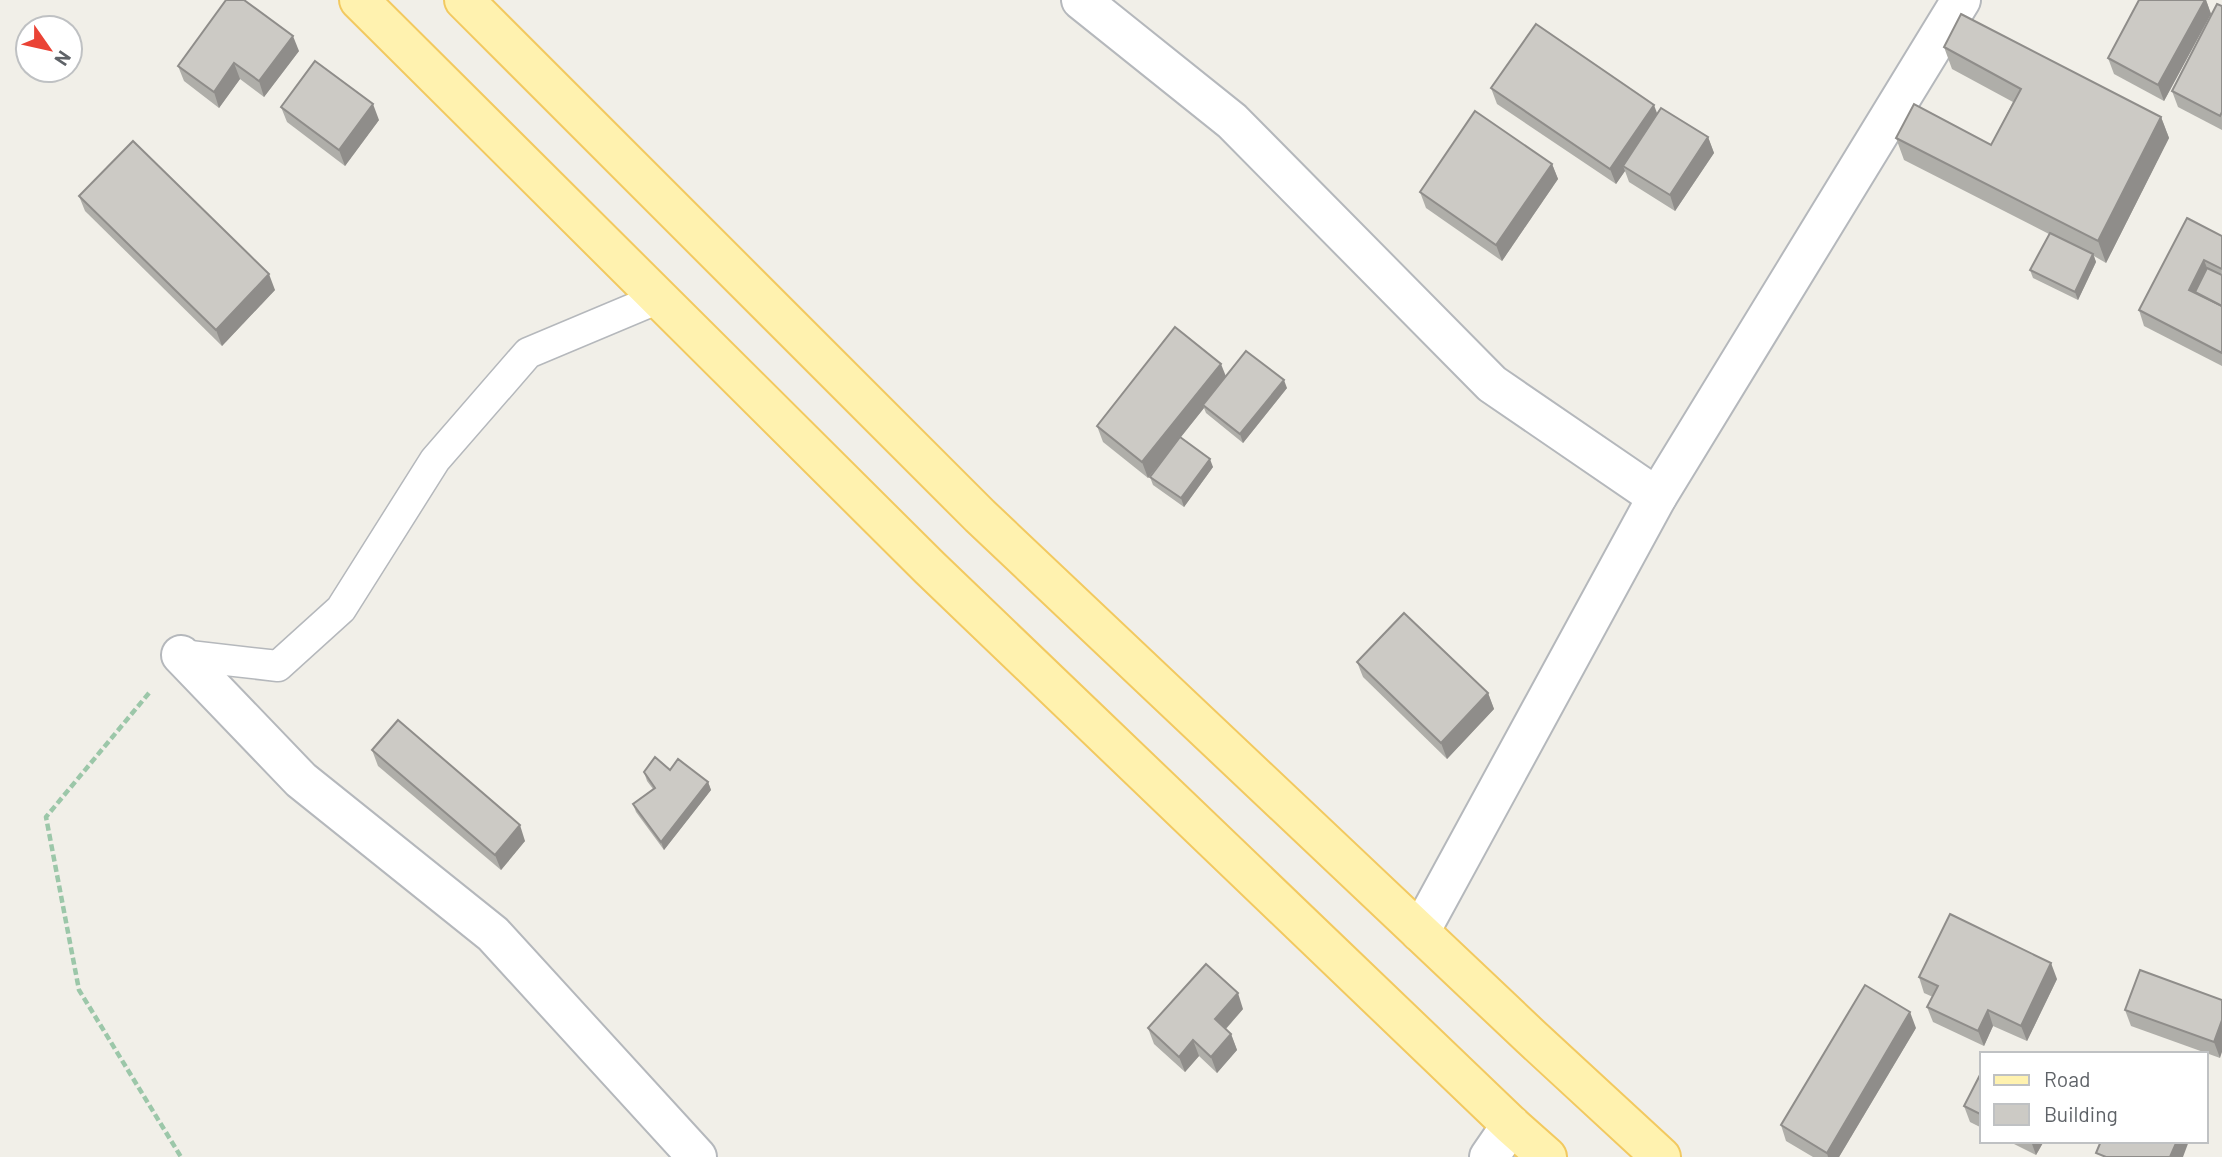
<svg xmlns="http://www.w3.org/2000/svg" width="2222" height="1157" font-family="Barlow,sans-serif">
<style>
.lines{fill:none;stroke-linecap:round;stroke-linejoin:round}
.service-casing{stroke:#b5b8bc;stroke-width:33}
.minor-casing{stroke:#b5b8bc;stroke-width:42}
.primary-casing{stroke:#f2c960;stroke-width:42}
.path{stroke:#9cc7a9;stroke-width:4.5;stroke-dasharray:7 3.5;stroke-linecap:butt}
.service{stroke:#fff;stroke-width:30}
.minor{stroke:#fff;stroke-width:38}
.primary{stroke:#fff2af;stroke-width:38}
.wall{fill:#afaea9}
.shaded-wall{fill:#8f8d8a}
.building{fill:#cccac5;stroke:#8f8d8a;stroke-width:2}
</style>
<rect width="100%" height="100%" fill="#f1efe8"/>
<g class="lines">
<g class="service-casing">
<path id="service" d="M 181,655 L 278,666 L 341,609 L 435,460 L 528,353 L 659,298"/>
</g>
<g class="minor-casing">
<g id="minor">
<path d="M 1081,0 L 1232,121 L 1492,384 L 1657,497"/>
<path d="M 181,655 L 301,780 L 493,934 L 697,1157"/>
<path d="M 1420,932 L 1657,497 L 1961,0"/>
<path d="M 1489,1157 L 1511,1125"/>
</g>
</g>
<g class="primary-casing">
<g id="primary">
<path d="M 359,0 L 930,568 L 1511,1125 L 1547,1157"/>
<path d="M 464,0 L 980,516 L 1531,1037 L 1661,1157"/>
</g>
</g>
<path class="path" d="M 149,693 L 46,817 L 79,990 L 181,1157"/>
<use href="#service" class="service"/>
<use href="#minor" class="minor"/>
<use href="#primary" class="primary"/>
</g>
<g class="wall">
<path d="M 2139,0 L 2206,0 L 2211,14 L 2164,101 L 2114,74 L 2108,58 Z"/>
<path d="M 2222,6 L 2222,130 L 2178,107 L 2172,91 Z"/>
<path d="M 1944,47 L 2161,117 L 2169,138 L 2106,263 L 2094,256 L 2096,262 L 2078,300 L 2033,278 L 2030,270 L 2049,234 L 1904,160 L 1896,138 L 1991,145 L 2013,102 L 1952,69 Z"/>
<path d="M 299,51 L 264,97 L 240,79 L 219,108 L 184,81 L 178,66 Z"/>
<path d="M 1491,88 L 1657,113 L 1708,137 L 1714,153 L 1675,211 L 1629,182 L 1625,171 L 1616,184 L 1497,104 Z"/>
<path d="M 281,107 L 379,120 L 345,166 L 287,122 Z"/>
<path d="M 1552,164 L 1558,179 L 1502,261 L 1426,208 L 1420,192 Z"/>
<path d="M 79,196 L 275,290 L 222,346 L 85,211 Z"/>
<path d="M 2222,236 L 2222,366 L 2144,326 L 2139,310 Z"/>
<path d="M 1226,376 L 1287,388 L 1243,443 L 1206,413 L 1204,408 L 1181,437 L 1213,467 L 1184,507 L 1153,485 L 1150,477 L 1166,455 L 1148,478 L 1103,442 L 1097,426 Z"/>
<path d="M 1357,662 L 1488,693 L 1494,709 L 1447,759 L 1363,677 Z"/>
<path d="M 372,750 L 525,841 L 501,870 L 378,766 Z"/>
<path d="M 670,770 L 708,782 L 711,790 L 664,850 L 636,812 L 633,804 L 653,789 L 647,781 L 644,772 Z"/>
<path d="M 1919,977 L 2057,979 L 2027,1041 L 1993,1026 L 1984,1046 L 1933,1022 L 1927,1007 L 1933,997 L 1924,993 Z"/>
<path d="M 2222,1000 L 2220,1058 L 2131,1026 L 2125,1010 Z"/>
<path d="M 1243,1009 L 1226,1029 L 1231,1034 L 1237,1050 L 1217,1073 L 1199,1056 L 1185,1072 L 1154,1044 L 1148,1028 Z"/>
<path d="M 1916,1028 L 1839,1157 L 1813,1157 L 1786,1141 L 1781,1125 Z"/>
<path d="M 1982,1071 L 1982,1128 L 1970,1122 L 1964,1106 Z"/>
<path d="M 2008,1141 L 2044,1141 L 2036,1155 Z"/>
</g>
<g class="shaded-wall">
<path d="M 2205,0 L 2206,0 L 2211,14 L 2164,101 L 2158,85 Z"/>
<path d="M 293,36 L 299,51 L 264,97 L 259,81 Z"/>
<path d="M 234,63 L 240,79 L 219,108 L 214,92 Z"/>
<path d="M 373,104 L 379,120 L 345,166 L 339,150 Z"/>
<path d="M 1654,105 L 1660,121 L 1623,166 L 1625,171 L 1616,184 L 1610,169 Z"/>
<path d="M 2161,117 L 2169,138 L 2106,263 L 2098,241 Z"/>
<path d="M 1708,137 L 1714,153 L 1675,211 L 1670,195 Z"/>
<path d="M 1552,164 L 1558,179 L 1502,261 L 1496,245 Z"/>
<path d="M 2093,254 L 2096,262 L 2078,300 L 2075,292 Z"/>
<path d="M 2204,260 L 2210,276 L 2198,300 L 2189,290 Z"/>
<path d="M 269,274 L 275,290 L 222,346 L 216,330 Z"/>
<path d="M 1221,364 L 1227,379 L 1203,405 L 1204,408 L 1148,478 L 1142,462 Z"/>
<path d="M 1284,380 L 1287,388 L 1243,443 L 1240,434 Z"/>
<path d="M 1210,459 L 1213,467 L 1184,507 L 1181,498 Z"/>
<path d="M 1488,693 L 1494,709 L 1447,759 L 1441,743 Z"/>
<path d="M 708,782 L 711,790 L 664,850 L 661,842 Z"/>
<path d="M 520,825 L 525,841 L 501,870 L 495,855 Z"/>
<path d="M 2051,963 L 2057,979 L 2027,1041 L 2021,1026 Z"/>
<path d="M 1238,993 L 1243,1009 L 1221,1034 L 1215,1019 Z"/>
<path d="M 1988,1010 L 1993,1026 L 1984,1046 L 1978,1031 Z"/>
<path d="M 1910,1012 L 1916,1028 L 1839,1157 L 1828,1157 L 1827,1153 Z"/>
<path d="M 2222,1020 L 2222,1052 L 2220,1058 L 2214,1042 Z"/>
<path d="M 1231,1034 L 1237,1050 L 1217,1073 L 1211,1057 Z"/>
<path d="M 1193,1040 L 1199,1056 L 1185,1072 L 1179,1057 Z"/>
<path d="M 2031,1141 L 2044,1141 L 2036,1155 Z"/>
<path d="M 2177,1141 L 2189,1141 L 2183,1157 L 2170,1157 Z"/>
</g>
<g class="building">
<path d="M 226,0 L 244,0 L 293,36 L 259,81 L 234,63 L 214,92 L 178,66 Z"/>
<path d="M 2139,0 L 2205,0 L 2158,85 L 2108,58 Z"/>
<path d="M 2217,4 L 2222,6 L 2222,112 L 2220,116 L 2172,91 Z"/>
<path d="M 1961,14 L 2161,117 L 2098,241 L 1896,138 L 1914,104 L 1991,145 L 2021,89 L 1944,47 Z"/>
<path d="M 1536,24 L 1654,105 L 1610,169 L 1491,88 Z"/>
<path d="M 315,61 L 373,104 L 339,150 L 281,107 Z"/>
<path d="M 1661,108 L 1708,137 L 1670,195 L 1623,166 Z"/>
<path d="M 1475,111 L 1552,164 L 1496,245 L 1420,192 Z"/>
<path d="M 133,141 L 269,274 L 216,330 L 79,196 Z"/>
<path d="M 2187,218 L 2222,236 L 2222,269 L 2204,260 L 2189,290 L 2222,306 L 2222,353 L 2139,310 Z"/>
<path d="M 2050,233 L 2093,254 L 2075,292 L 2030,270 Z"/>
<path d="M 2207,268 L 2222,275 L 2222,306 L 2195,292 Z"/>
<path d="M 1175,327 L 1221,364 L 1142,462 L 1097,426 Z"/>
<path d="M 1246,351 L 1284,380 L 1240,434 L 1203,405 Z"/>
<path d="M 1180,437 L 1210,459 L 1181,498 L 1150,477 Z"/>
<path d="M 1404,613 L 1488,693 L 1441,743 L 1357,662 Z"/>
<path d="M 398,720 L 520,825 L 495,855 L 372,750 Z"/>
<path d="M 655,757 L 670,770 L 678,759 L 708,782 L 661,842 L 633,804 L 655,788 L 644,772 Z"/>
<path d="M 1950,914 L 2051,963 L 2021,1026 L 1988,1010 L 1978,1031 L 1927,1007 L 1938,986 L 1919,977 Z"/>
<path d="M 1206,964 L 1238,993 L 1215,1019 L 1231,1034 L 1211,1057 L 1193,1040 L 1179,1057 L 1148,1028 Z"/>
<path d="M 2140,970 L 2222,1000 L 2222,1020 L 2214,1042 L 2125,1010 Z"/>
<path d="M 1865,985 L 1910,1012 L 1827,1153 L 1781,1125 Z"/>
<path d="M 1982,1071 L 1982,1115 L 1964,1106 Z"/>
<path d="M 2101,1141 L 2177,1141 L 2170,1157 L 2106,1157 L 2096,1153 Z"/>
</g>
<rect x="1980" y="1052" width="228" height="91" fill="#ffffff" stroke="#bfc1c3" stroke-width="2"/>
<rect x="1994" y="1075" width="35" height="10" fill="#fff2af" stroke="#bfc1c3" stroke-width="2"/>
<text x="2044" y="1087" font-size="21" fill="#5f6368">Road</text>
<rect x="1994" y="1104" width="35" height="21" fill="#cccac5" stroke="#bfc1c3" stroke-width="2"/>
<text x="2044" y="1122" font-size="21" fill="#5f6368">Building</text>
<g transform="translate(49 49) rotate(124)"><circle r="33" fill="#ffffff" stroke="#bfc1c3" stroke-width="2"/>
<path d="M0-5L12 26L0 18L-12 26Z" fill="#ea4335"/>
<text y="-10" font-size="19" font-weight="bold" text-anchor="middle" fill="#5f6368">N</text>
</g>
</svg>
